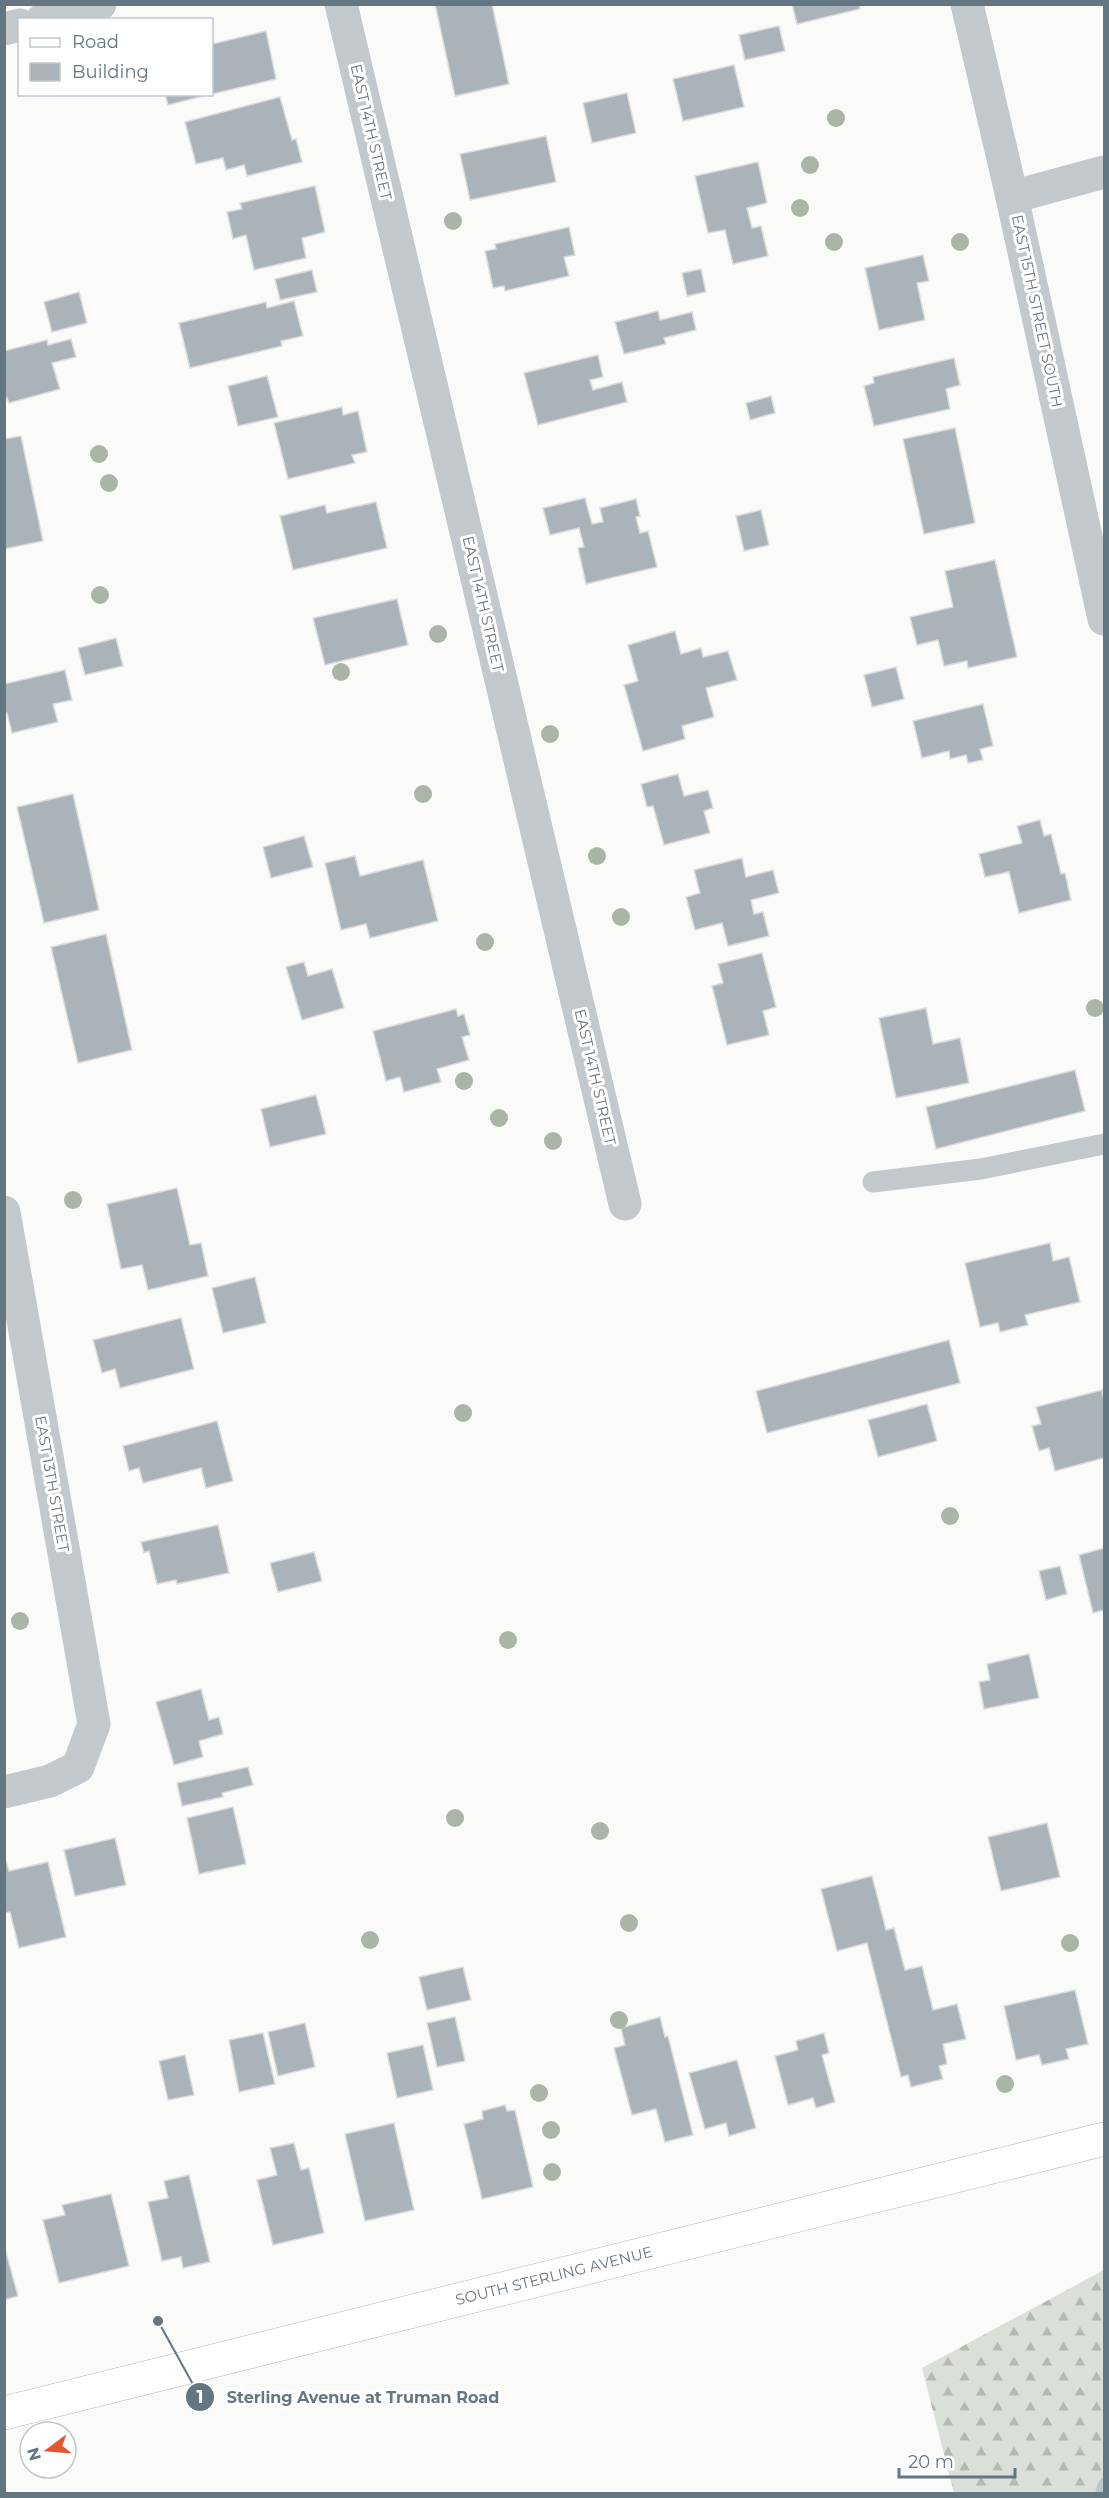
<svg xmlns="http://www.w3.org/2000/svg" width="1109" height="2498" font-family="Montserrat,sans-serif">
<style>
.forest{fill:url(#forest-firs)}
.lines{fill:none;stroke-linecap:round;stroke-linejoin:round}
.stream{stroke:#bbc7cb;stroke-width:12}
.building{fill:#aab3b9;stroke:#dcdcda;stroke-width:1.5}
.secondary-casing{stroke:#b3babf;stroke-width:34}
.service{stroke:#c3c8cc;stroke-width:21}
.minor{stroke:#c3c8cc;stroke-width:33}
.secondary{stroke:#fff;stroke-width:33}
.tree{fill:#aab4a7}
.labels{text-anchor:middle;stroke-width:6;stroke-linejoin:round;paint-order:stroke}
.street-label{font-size:15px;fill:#657683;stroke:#fff}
.leader{fill:none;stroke:#657683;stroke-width:2}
.callout-dot{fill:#657683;stroke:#fff;stroke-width:2}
.mark-label{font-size:18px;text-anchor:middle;font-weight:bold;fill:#fff}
.callout-label{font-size:16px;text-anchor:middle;font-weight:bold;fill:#657683;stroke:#fff;stroke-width:6;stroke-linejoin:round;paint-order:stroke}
</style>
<defs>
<pattern id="forest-firs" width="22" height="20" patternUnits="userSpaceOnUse" patternTransform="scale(1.5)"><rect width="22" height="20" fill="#dadfd7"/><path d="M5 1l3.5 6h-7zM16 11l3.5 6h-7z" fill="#b4b9b4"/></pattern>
</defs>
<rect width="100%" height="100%" fill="#fafaf8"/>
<path class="forest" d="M 1104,2270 L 1104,2493 L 954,2493 L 922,2368 Z"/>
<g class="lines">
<path class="stream" d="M 1101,2494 L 1104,2484"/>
</g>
<g class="building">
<path d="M 435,4 L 492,4 L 509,84 L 455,96 Z"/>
<path d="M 792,4 L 859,4 L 860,9 L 797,24 Z"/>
<path d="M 779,26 L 785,51 L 745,60 L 739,35 Z"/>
<path d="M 266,31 L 276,79 L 212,94 L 212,44 Z"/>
<path d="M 734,65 L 744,107 L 683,121 L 673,79 Z"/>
<path d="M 627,93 L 636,133 L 592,143 L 583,103 Z"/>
<path d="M 165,94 L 211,94 L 168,105 Z"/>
<path d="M 280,97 L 292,140 L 296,139 L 302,162 L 247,176 L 244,165 L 226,170 L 223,158 L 196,164 L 185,122 Z"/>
<path d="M 546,136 L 556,182 L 470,200 L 460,154 Z"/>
<path d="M 758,162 L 767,203 L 747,208 L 752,228 L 761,226 L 768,256 L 733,264 L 725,230 L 708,233 L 695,176 Z"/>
<path d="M 315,186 L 325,232 L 302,238 L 306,258 L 254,270 L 246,235 L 233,239 L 227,212 L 242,209 L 240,203 Z"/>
<path d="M 569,227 L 575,255 L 564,257 L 569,276 L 505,291 L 504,286 L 493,288 L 485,251 L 496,249 L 495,244 Z"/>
<path d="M 923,255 L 929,281 L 917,283 L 925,320 L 879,330 L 865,268 Z"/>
<path d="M 701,269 L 706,292 L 687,296 L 682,273 Z"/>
<path d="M 312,270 L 317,292 L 280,300 L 275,279 Z"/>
<path d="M 79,292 L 87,323 L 52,332 L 44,302 Z"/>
<path d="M 294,301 L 303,336 L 281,341 L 282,346 L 190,368 L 179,323 L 266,302 L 267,308 Z"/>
<path d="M 658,311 L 660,320 L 692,312 L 696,330 L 664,338 L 666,344 L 624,354 L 615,322 Z"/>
<path d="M 71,339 L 76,357 L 52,363 L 60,389 L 9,403 L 7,398 L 4,399 L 4,351 L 47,340 L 48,345 Z"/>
<path d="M 598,355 L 603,377 L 590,380 L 593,390 L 622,382 L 627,402 L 538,425 L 524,373 Z"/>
<path d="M 954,358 L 960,385 L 946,389 L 950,409 L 874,426 L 864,386 L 874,383 L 873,377 Z"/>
<path d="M 267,376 L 278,417 L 238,426 L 228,386 Z"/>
<path d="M 771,396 L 775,413 L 750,420 L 746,403 Z"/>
<path d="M 342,407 L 343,415 L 358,411 L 367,452 L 352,455 L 355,463 L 288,479 L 274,423 Z"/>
<path d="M 955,428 L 975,523 L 924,534 L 903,439 Z"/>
<path d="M 21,436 L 43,541 L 4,549 L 4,439 Z"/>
<path d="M 585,498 L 592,524 L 603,522 L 600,508 L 636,499 L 640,516 L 636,517 L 640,533 L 648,531 L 657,567 L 586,584 L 578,548 L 584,547 L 579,528 L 550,535 L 543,508 Z"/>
<path d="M 376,502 L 387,548 L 293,570 L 280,516 L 325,505 L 327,513 Z"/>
<path d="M 761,510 L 769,545 L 744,551 L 736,516 Z"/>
<path d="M 995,560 L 1017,657 L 968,668 L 967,661 L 944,666 L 938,640 L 917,645 L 910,617 L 953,607 L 945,571 Z"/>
<path d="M 397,599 L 408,645 L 325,665 L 313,618 Z"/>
<path d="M 675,631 L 681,654 L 701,648 L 703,657 L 728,651 L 737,680 L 706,688 L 714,717 L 682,726 L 685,739 L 643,751 L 624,685 L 638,681 L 628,645 Z"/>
<path d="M 116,638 L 123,666 L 85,675 L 78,648 Z"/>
<path d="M 896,667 L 904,699 L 872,707 L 864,675 Z"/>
<path d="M 65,670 L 72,700 L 53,704 L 58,722 L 12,733 L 7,713 L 4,714 L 4,684 Z"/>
<path d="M 983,704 L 993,746 L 980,749 L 983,760 L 968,763 L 966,755 L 950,759 L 949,751 L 922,758 L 913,721 Z"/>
<path d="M 678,774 L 684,796 L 708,790 L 713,808 L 704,811 L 710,833 L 664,845 L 653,806 L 647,807 L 641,784 Z"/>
<path d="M 73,794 L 99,910 L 44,923 L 17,807 Z"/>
<path d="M 1040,820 L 1044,836 L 1051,834 L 1061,874 L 1065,873 L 1071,900 L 1019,913 L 1009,872 L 985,877 L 979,854 L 1022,843 L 1017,826 Z"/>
<path d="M 304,836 L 313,867 L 271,878 L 263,847 Z"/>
<path d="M 355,856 L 360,876 L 423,860 L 438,921 L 370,938 L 366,924 L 341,930 L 325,863 Z"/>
<path d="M 742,858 L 746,877 L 773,870 L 779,893 L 751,900 L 754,914 L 763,912 L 769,936 L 728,946 L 722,923 L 695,930 L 686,897 L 700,893 L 694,870 Z"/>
<path d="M 106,934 L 132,1050 L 78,1063 L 51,947 Z"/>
<path d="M 762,953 L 776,1007 L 763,1011 L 769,1035 L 727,1045 L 712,986 L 723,983 L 718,964 Z"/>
<path d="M 304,962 L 308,976 L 332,969 L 344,1008 L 302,1020 L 286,967 Z"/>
<path d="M 926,1008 L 933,1044 L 960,1038 L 969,1083 L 896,1098 L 879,1018 Z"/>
<path d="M 456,1009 L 458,1016 L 464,1014 L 470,1035 L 462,1037 L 469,1060 L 437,1069 L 441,1082 L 404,1092 L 400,1077 L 386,1081 L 373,1031 Z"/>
<path d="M 1075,1070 L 1085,1111 L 936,1149 L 926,1107 Z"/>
<path d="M 316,1095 L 326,1134 L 270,1147 L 261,1109 Z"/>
<path d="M 177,1188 L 190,1245 L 201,1243 L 208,1276 L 148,1290 L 142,1265 L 121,1269 L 107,1204 Z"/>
<path d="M 1050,1243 L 1053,1261 L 1069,1257 L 1080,1302 L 1025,1315 L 1028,1325 L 1000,1332 L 998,1323 L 980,1327 L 965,1263 Z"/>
<path d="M 255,1277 L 266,1323 L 223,1333 L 212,1288 Z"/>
<path d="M 181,1318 L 194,1369 L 120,1388 L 115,1369 L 102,1373 L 93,1340 Z"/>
<path d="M 949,1340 L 960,1383 L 767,1433 L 756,1391 Z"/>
<path d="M 1102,1390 L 1104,1401 L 1104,1458 L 1055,1471 L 1049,1448 L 1039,1451 L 1032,1426 L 1041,1424 L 1036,1407 Z"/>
<path d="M 927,1404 L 937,1441 L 878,1457 L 868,1420 Z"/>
<path d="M 217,1421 L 233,1481 L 206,1488 L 201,1468 L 143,1483 L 139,1468 L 129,1471 L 123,1446 Z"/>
<path d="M 218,1525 L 229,1573 L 177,1584 L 176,1580 L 157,1584 L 149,1551 L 144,1553 L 141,1542 Z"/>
<path d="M 1104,1548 L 1104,1610 L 1093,1613 L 1079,1555 Z"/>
<path d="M 314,1552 L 322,1581 L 278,1592 L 270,1563 Z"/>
<path d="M 1060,1566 L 1067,1594 L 1046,1600 L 1039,1571 Z"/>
<path d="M 1029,1654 L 1039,1698 L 984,1709 L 979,1682 L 990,1680 L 987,1664 Z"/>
<path d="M 201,1689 L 209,1720 L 219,1717 L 223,1734 L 199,1741 L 203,1757 L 174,1765 L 156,1702 Z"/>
<path d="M 248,1767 L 253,1785 L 222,1793 L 223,1797 L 182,1806 L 177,1783 Z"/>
<path d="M 233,1807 L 246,1864 L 199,1874 L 187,1818 Z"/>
<path d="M 1047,1823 L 1060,1877 L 1001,1891 L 988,1837 Z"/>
<path d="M 115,1838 L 126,1885 L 75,1896 L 64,1850 Z"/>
<path d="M 4,1861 L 6,1861 L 9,1871 L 48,1862 L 66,1937 L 19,1948 L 10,1912 L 4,1913 Z"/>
<path d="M 872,1876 L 886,1930 L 894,1928 L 905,1970 L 922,1966 L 933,2010 L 957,2004 L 966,2039 L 943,2044 L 947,2064 L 939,2066 L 943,2079 L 911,2087 L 908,2075 L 901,2077 L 867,1943 L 837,1951 L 821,1889 Z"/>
<path d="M 463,1967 L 471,2000 L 427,2010 L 419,1977 Z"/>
<path d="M 1075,1990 L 1088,2044 L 1066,2049 L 1069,2059 L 1042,2065 L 1039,2055 L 1016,2060 L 1004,2006 Z"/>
<path d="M 455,2017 L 465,2061 L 437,2067 L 427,2023 Z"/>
<path d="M 660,2017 L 665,2037 L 668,2036 L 693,2135 L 665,2142 L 656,2109 L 632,2115 L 614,2048 L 625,2045 L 621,2028 Z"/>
<path d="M 305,2023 L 315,2067 L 278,2076 L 268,2032 Z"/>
<path d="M 263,2033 L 275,2084 L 239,2092 L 229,2040 Z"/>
<path d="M 824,2033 L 829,2053 L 822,2055 L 835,2102 L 816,2108 L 813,2098 L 788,2105 L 775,2056 L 798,2050 L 796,2041 Z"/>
<path d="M 423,2045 L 433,2090 L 397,2098 L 387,2053 Z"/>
<path d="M 185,2055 L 194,2095 L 168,2100 L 159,2061 Z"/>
<path d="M 737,2060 L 756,2128 L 729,2136 L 726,2123 L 705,2129 L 689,2073 Z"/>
<path d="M 505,2105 L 507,2111 L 515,2110 L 533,2187 L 482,2199 L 464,2124 L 483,2119 L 482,2111 Z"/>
<path d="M 394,2123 L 414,2210 L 365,2221 L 345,2134 Z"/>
<path d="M 294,2143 L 301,2170 L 309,2168 L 324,2233 L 273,2245 L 257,2180 L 277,2175 L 270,2148 Z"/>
<path d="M 189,2175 L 210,2262 L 183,2268 L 181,2257 L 162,2261 L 148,2202 L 168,2198 L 164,2181 Z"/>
<path d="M 111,2194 L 129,2266 L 59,2283 L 43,2220 L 65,2215 L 62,2205 Z"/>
<path d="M 4,2245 L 18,2296 L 4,2300 Z"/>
</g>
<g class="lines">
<g class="secondary-casing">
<path id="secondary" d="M 4,2413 L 1104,2139"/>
</g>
<path class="service" d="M 873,1182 L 981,1169 L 1104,1144"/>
<g class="minor">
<path d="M 341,4 L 625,1204"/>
<path d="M 967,4 L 1012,197 L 1104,619"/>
<path d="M 42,20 L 100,4"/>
<path d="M 4,29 L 20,25"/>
<path d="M 1012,197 L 1104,172"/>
<path d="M 4,1212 L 94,1724 L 78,1767 L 50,1781 L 4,1792"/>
</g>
<use href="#secondary" class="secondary"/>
</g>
<g class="tree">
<circle cx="836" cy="118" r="9"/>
<circle cx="810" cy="165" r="9"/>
<circle cx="800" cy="208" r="9"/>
<circle cx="453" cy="221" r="9"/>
<circle cx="834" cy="242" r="9"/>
<circle cx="960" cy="242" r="9"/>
<circle cx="99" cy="454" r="9"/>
<circle cx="109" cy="483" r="9"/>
<circle cx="100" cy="595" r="9"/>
<circle cx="438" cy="634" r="9"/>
<circle cx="341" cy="672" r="9"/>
<circle cx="550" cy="734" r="9"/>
<circle cx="423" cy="794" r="9"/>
<circle cx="597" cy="856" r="9"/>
<circle cx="621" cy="917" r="9"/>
<circle cx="485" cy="942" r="9"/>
<circle cx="1095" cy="1008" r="9"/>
<circle cx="464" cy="1081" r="9"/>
<circle cx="499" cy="1118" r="9"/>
<circle cx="553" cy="1141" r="9"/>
<circle cx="73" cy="1200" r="9"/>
<circle cx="463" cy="1413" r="9"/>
<circle cx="950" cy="1516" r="9"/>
<circle cx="20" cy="1621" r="9"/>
<circle cx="508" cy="1640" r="9"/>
<circle cx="455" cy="1818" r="9"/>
<circle cx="600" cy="1831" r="9"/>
<circle cx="629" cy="1923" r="9"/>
<circle cx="370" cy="1940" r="9"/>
<circle cx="1070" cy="1943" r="9"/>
<circle cx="619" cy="2020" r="9"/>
<circle cx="1005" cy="2084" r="9"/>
<circle cx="539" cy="2093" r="9"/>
<circle cx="551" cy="2130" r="9"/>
<circle cx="552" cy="2172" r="9"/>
</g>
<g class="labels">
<g class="street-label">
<text transform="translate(371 132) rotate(77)" y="5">EAST 14TH STREET</text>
<text transform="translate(1037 311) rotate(78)" y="5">EAST 15TH STREET SOUTH</text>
<text transform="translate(483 604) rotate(77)" y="5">EAST 14TH STREET</text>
<text transform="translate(595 1077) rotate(77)" y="5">EAST 14TH STREET</text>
<text transform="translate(52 1484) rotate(80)" y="5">EAST 13TH STREET</text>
<text transform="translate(554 2276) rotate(-14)" y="5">SOUTH STERLING AVENUE</text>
</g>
</g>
<path class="leader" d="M158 2321L200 2397"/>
<g class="callout-dot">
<circle cx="158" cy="2321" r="6"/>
<circle cx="200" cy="2397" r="15"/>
</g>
<g class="mark-label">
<text x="200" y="2403">1</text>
</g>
<g class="callout-label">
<text x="363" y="2403">Sterling Avenue at Truman Road</text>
</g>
<rect width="1109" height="2498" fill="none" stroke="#657683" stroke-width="12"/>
<rect x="18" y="18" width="195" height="78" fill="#ffffff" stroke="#c1c8cd" stroke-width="1.5"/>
<rect x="30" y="38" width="30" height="9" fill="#ffffff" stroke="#c1c8cd" stroke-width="1.5"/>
<text x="72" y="48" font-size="18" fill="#657683">Road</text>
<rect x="30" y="63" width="30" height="18" fill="#aab3b9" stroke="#c1c8cd" stroke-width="1.5"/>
<text x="72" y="78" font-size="18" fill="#657683">Building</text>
<g transform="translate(48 2450) rotate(254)"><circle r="28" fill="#ffffff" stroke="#c1c8cd" stroke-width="1.5"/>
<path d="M0-4.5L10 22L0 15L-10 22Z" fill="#e4572e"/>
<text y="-9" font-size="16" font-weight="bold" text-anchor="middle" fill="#657683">N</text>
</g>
<path d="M899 2468v9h116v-9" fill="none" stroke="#657683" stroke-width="3"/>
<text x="908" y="2468" font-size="18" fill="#657683" stroke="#ffffff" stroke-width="4.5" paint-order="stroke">20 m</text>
</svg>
